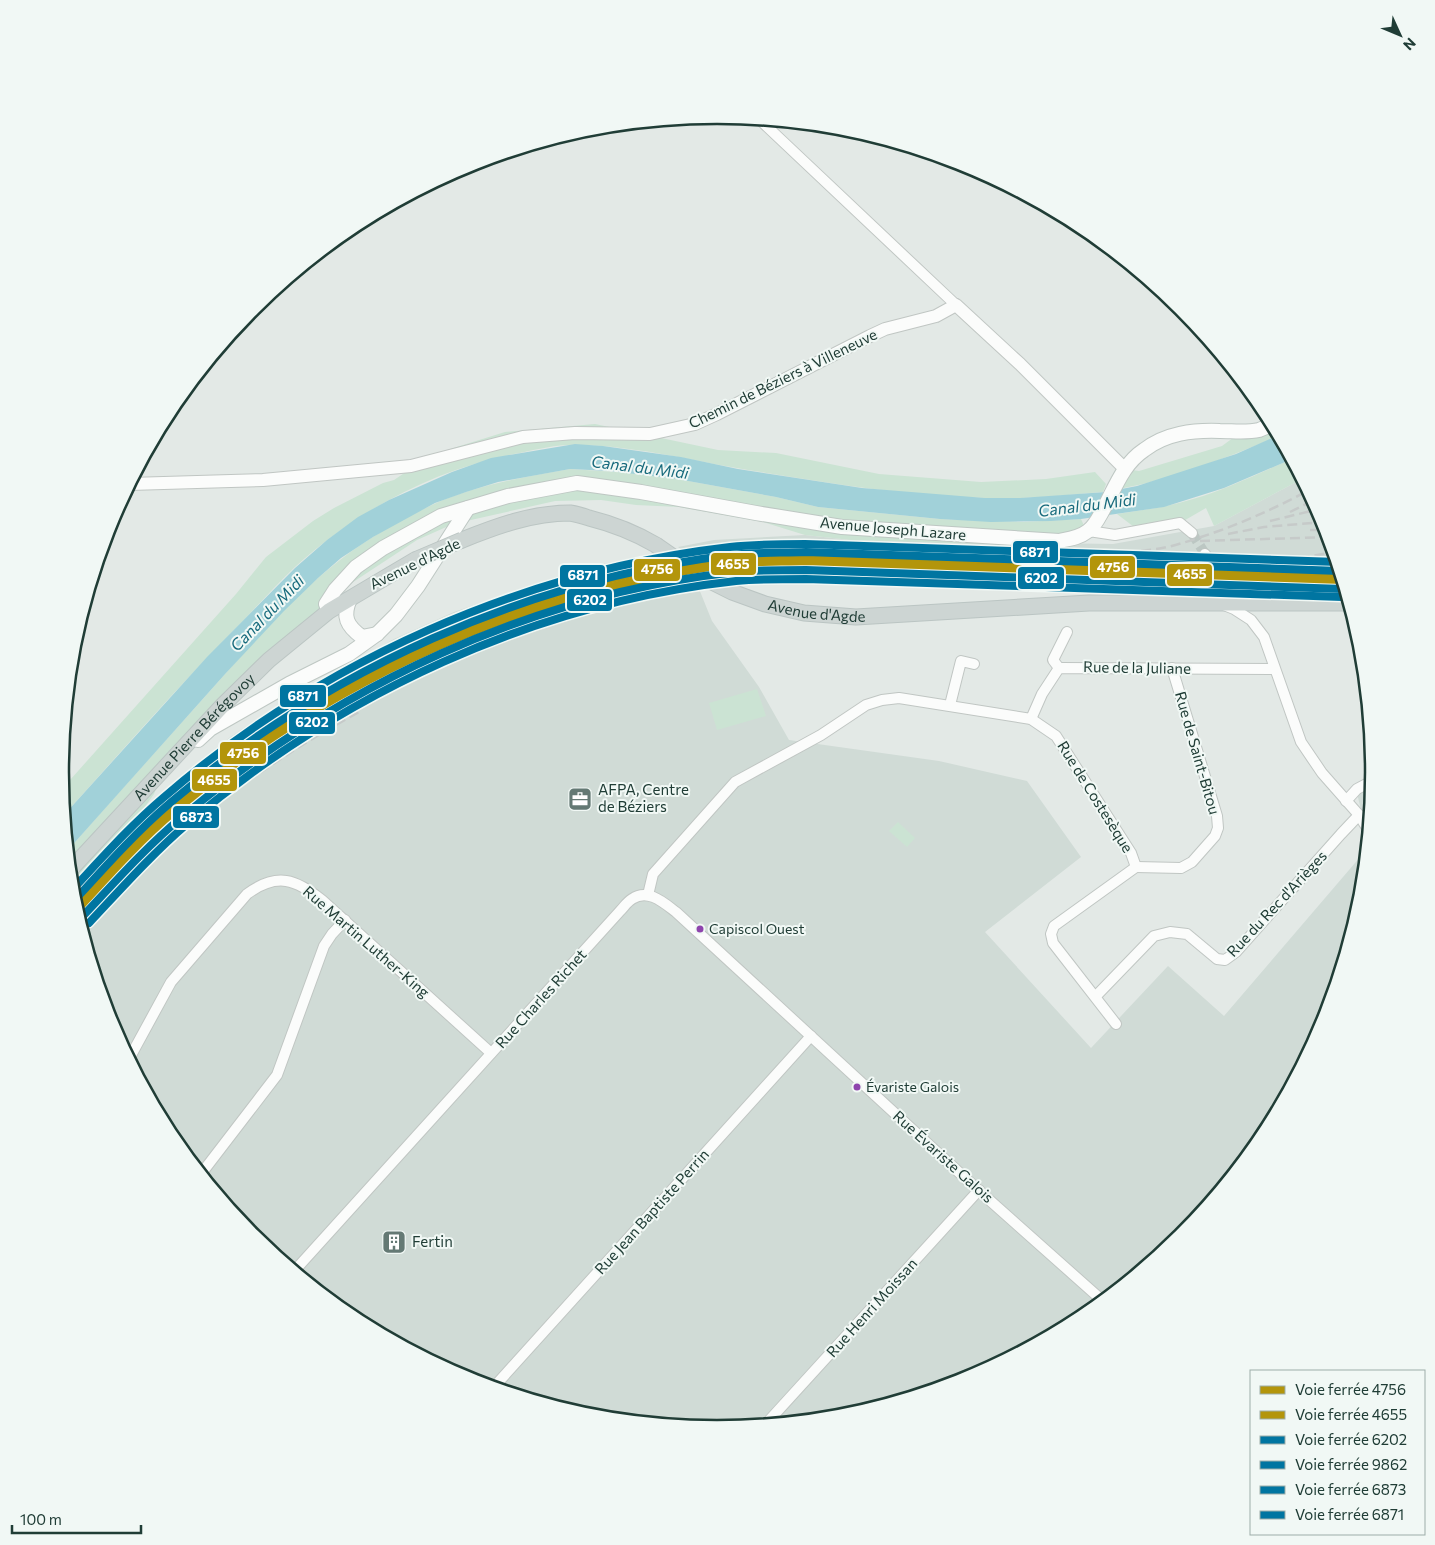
<svg xmlns="http://www.w3.org/2000/svg" width="1435" height="1545" font-family="Commissioner,sans-serif">
<style>
.built{fill:#d0dbd6}
.green{fill:#cbe3d3}
.water{fill:#a1d1d9}
.lines{fill:none;stroke-linecap:round;stroke-linejoin:round}
.stream{stroke:#a1d1d9;stroke-width:2.5}
.minor-tunnel{stroke:#bcc7c3;stroke-width:10;stroke-dasharray:10 5;stroke-linecap:butt}
.minor-casing{stroke:#c0c6c3;stroke-width:12}
.tertiary-casing{stroke:#c0c6c3;stroke-width:14}
.secondary-casing{stroke:#bec7c3;stroke-width:16}
.primary-casing{stroke:#bbc5c3;stroke-width:17}
.minor{stroke:#fbfcfb;stroke-width:10}
.tertiary{stroke:#fbfcfb;stroke-width:12}
.secondary{stroke:#fbfcfb;stroke-width:14}
.primary{stroke:#cdd5d3;stroke-width:15}
.rail{stroke:#c6cac9;stroke-width:2.5;stroke-dasharray:10 5;stroke-linecap:butt}
.primary-bridge-casing{stroke:#bbc5c3;stroke-width:17;stroke-linecap:butt}
.primary-bridge{stroke:#cdd5d3;stroke-width:15}
.rail-1-casing{stroke:#f1f8f5;stroke-width:11}
.rail-2-casing{stroke:#f1f8f5;stroke-width:11}
.rail-3-casing{stroke:#f1f8f5;stroke-width:11}
.rail-4-casing{stroke:#f1f8f5;stroke-width:11}
.rail-5-casing{stroke:#f1f8f5;stroke-width:11}
.rail-6-casing{stroke:#f1f8f5;stroke-width:11}
.rail-1{stroke:#b3950b;stroke-width:8}
.rail-2{stroke:#b3950b;stroke-width:8}
.rail-3{stroke:#0075a1;stroke-width:8}
.rail-4{stroke:#0075a1;stroke-width:8}
.rail-5{stroke:#0075a1;stroke-width:8}
.rail-6{stroke:#0075a1;stroke-width:8}
.bus-dot{fill:#8e44ad;stroke:#f1f8f5;stroke-width:2}
.labels{text-anchor:middle;stroke-width:4;stroke-linejoin:round;paint-order:stroke}
.bus-label{font-size:14px;fill:#203d36;stroke:#f1f8f5;text-anchor:start}
.street-label{font-size:15px;fill:#203d36;stroke:#f1f8f5}
.poi-label{font-size:15px;fill:#203d36;stroke:#f1f8f5;text-anchor:start}
.water-label{font-size:16px;font-style:italic;fill:#176a7c;stroke:#f1f8f5}
.rim{fill:none;stroke:#203d36;stroke-width:2.5}
.line-badge{stroke:#f1f8f5;stroke-width:2}
.badge-label{font-size:14px;text-anchor:middle;font-weight:bold;fill:#fff}
</style>
<rect width="100%" height="100%" fill="#e3e9e6"/>
<g class="built">
<path d="M 1302,479 L 1325,521 L 1344,582 L 1196,581 L 1112,577 L 822,571 L 769,571 L 717,575 L 678,547 L 714,540 L 805,535 L 851,540 L 1113,544 L 1214,526 Z"/>
<path d="M 659,552 L 695,579 L 712,621 L 759,687 L 789,740 L 939,761 L 1027,781 L 1081,857 L 985,932 L 1091,1048 L 1168,966 L 1224,1016 L 1367,849 L 1362,901 L 1325,1024 L 1264,1138 L 1182,1238 L 1083,1319 L 969,1380 L 845,1417 L 717,1430 L 589,1417 L 466,1380 L 352,1319 L 252,1237 L 171,1138 L 110,1024 L 73,902 L 100,872 L 92,864 L 137,818 L 180,778 L 229,738 L 281,703 L 394,639 L 454,612 L 519,589 L 585,568 Z"/>
<path d="M 1374,779 L 1368,839 L 1356,789 Z"/>
</g>
<g class="green">
<path d="M 1271,420 L 1279,435 L 1274,438 C 1226,458 1171,480 1119,489 L 1125,469 L 1139,471 L 1222,446 L 1241,432 Z"/>
<path d="M 595,424 L 718,450 L 776,453 L 879,474 L 981,482 L 1046,479 L 1095,472 L 1106,484 L 1103,492 C 1064,495 1024,500 985,498 C 909,496 835,484 761,472 C 700,463 640,446 579,445 C 560,444 539,449 520,453 C 436,468 358,510 295,567 C 272,589 251,613 229,635 C 172,693 119,754 64,815 L 62,789 L 236,594 L 266,557 L 313,521 L 334,508 L 383,483 L 394,480 L 431,455 L 505,432 Z"/>
<path d="M 1292,459 L 1302,479 L 1214,526 L 1206,508 L 1180,523 L 1138,530 L 1117,514 C 1143,510 1168,507 1193,499 C 1227,489 1259,473 1292,459 Z"/>
<path d="M 570,469 L 631,473 L 677,479 L 776,497 L 818,507 L 940,519 L 1023,522 L 1081,519 L 1085,528 L 1030,545 L 851,540 L 805,535 L 763,522 L 679,507 L 636,505 L 601,500 L 555,501 L 453,524 L 417,540 L 341,590 L 163,769 L 154,794 L 137,818 L 92,864 L 72,890 L 68,850 C 112,800 157,750 202,700 C 245,652 288,600 340,560 C 368,538 402,519 434,504 C 477,485 524,477 570,469 Z"/>
<path d="M 757,689 L 766,716 L 717,730 L 709,703 Z"/>
<path d="M 898,822 L 915,838 L 907,847 L 889,831 Z"/>
</g>
<path class="water" d="M 1279,435 L 1292,459 L 1224,488 L 1164,507 L 1081,519 L 1051,521 L 991,522 L 940,519 L 818,507 L 776,497 L 677,479 L 610,471 L 570,469 L 498,482 L 466,492 L 435,503 L 373,537 L 341,558 L 318,578 L 284,611 L 226,673 L 68,850 L 64,815 L 207,657 L 295,568 L 327,540 L 358,517 L 389,500 L 452,472 L 491,458 L 575,444 L 603,446 L 681,457 L 738,469 L 862,488 L 985,498 L 1020,498 L 1106,492 L 1137,486 L 1236,454 Z"/>
<g class="lines">
<path class="stream" d="M 163,831 L 167,835"/>
<path class="minor-tunnel" d="M 1192,533 L 1205,554"/>
<g class="minor-casing">
<g id="minor">
<path d="M 759,119 L 956,305"/>
<path d="M 1089,531 L 1115,535 L 1180,523 L 1192,533"/>
<path d="M 1205,554 L 1221,583 L 1233,590 L 1346,591"/>
<path d="M 1224,605 L 1234,609 L 1251,620 L 1264,637 L 1301,742 L 1322,773 L 1359,815 L 1369,831"/>
<path d="M 1059,668 L 1053,660 L 1067,632"/>
<path d="M 950,705 L 961,661 L 974,664"/>
<path d="M 1031,719 L 1042,694 L 1059,668 L 1274,669"/>
<path d="M 1346,801 L 1357,789 L 1374,780"/>
<path d="M 1136,867 L 1181,868 L 1192,862 L 1215,836 L 1218,828 L 1217,816 L 1172,668"/>
<path d="M 648,895 L 653,874 L 735,782 L 821,735 L 866,705 L 882,700 L 899,698 L 1031,719 L 1056,736 L 1131,853 L 1136,867"/>
<path d="M 1096,996 L 1154,936 L 1170,932 L 1187,934 L 1217,959 L 1225,960 L 1236,952 L 1341,834 L 1359,815"/>
<path d="M 1116,1024 L 1053,943 L 1051,934 L 1054,926 L 1136,867"/>
<path d="M 129,1059 L 171,982 L 247,894 C 277,872 296,879 323,901 L 491,1053"/>
<path d="M 201,1174 L 277,1075 L 324,946 L 332,934 L 345,920"/>
<path d="M 295,1272 L 297,1268 L 620,911 C 624,907 627,902 632,899 C 648,888 664,903 676,912 L 977,1189 L 1104,1302"/>
<path d="M 493,1388 L 811,1036"/>
<path d="M 765,1425 L 979,1190"/>
</g>
</g>
<g class="tertiary-casing">
<path id="tertiary" d="M 130,484 L 263,480 L 411,466 L 523,437 L 575,433 L 650,434 L 695,424 L 717,414 L 870,336 L 885,329 L 936,316 L 956,305 L 1020,364 L 1125,469"/>
</g>
<g class="secondary-casing">
<g id="secondary">
<path d="M 350,599 C 342,617 347,626 362,637 L 377,634"/>
<path d="M 329,611 L 326,604 L 335,590 L 356,567 L 383,548 L 441,516 L 508,496 L 577,483 L 641,492 L 756,513 L 842,527 L 1059,541 C 1069,539 1079,538 1088,531 C 1095,526 1099,517 1103,510 C 1115,488 1123,464 1144,450 C 1166,433 1193,430 1220,431 C 1233,431 1246,433 1259,430 C 1264,428 1268,426 1273,424"/>
<path d="M 198,740 L 210,729 L 289,684 L 349,654 L 377,634 L 396,615 L 418,586 L 468,508"/>
</g>
</g>
<g class="primary-casing">
<g id="primary">
<path d="M 462,540 C 497,526 532,513 570,513 C 576,514 583,516 589,518 C 613,524 634,532 656,545"/>
<path id="s1" d="M 702,577 L 732,592 L 765,604 L 804,613 L 856,617 L 1089,603 L 1350,603"/>
<path id="s2" d="M 70,870 L 223,705 L 269,660 L 329,611 L 415,560"/>
</g>
</g>
<use href="#minor" class="minor"/>
<use href="#tertiary" class="tertiary"/>
<use href="#secondary" class="secondary"/>
<use href="#primary" class="primary"/>
<g class="rail">
<path d="M 1290,512 L 1314,500"/>
<path d="M 1270,521 L 1319,509"/>
<path d="M 1310,530 L 1328,530"/>
<path d="M 1228,534 L 1264,527 L 1325,522"/>
<path d="M 1200,541 L 1330,537"/>
<path d="M 1084,560 L 1339,567"/>
<path d="M 1285,561 L 1334,552"/>
<path d="M 998,563 L 1053,562 L 1080,559"/>
<path d="M 104,859 C 141,822 177,785 220,753 C 298,694 391,643 483,608 C 525,591 571,579 615,569 C 667,556 722,545 776,544 C 859,543 942,550 1025,552 C 1069,553 1113,555 1156,549 C 1171,547 1186,542 1201,537 C 1238,525 1274,509 1309,490"/>
<path d="M 82,932 C 157,841 257,768 359,712"/>
</g>
<g class="primary-bridge-casing">
<g id="primary-bridge">
<path d="M 656,545 L 702,577"/>
<path d="M 415,560 L 462,540"/>
</g>
</g>
<use href="#primary-bridge" class="primary-bridge"/>
<g class="rail-1-casing">
<path id="rail-1" d="M 74,906 C 121,857 168,808 223,767 C 360,663 537,582 709,561 C 733,558 758,558 782,557 L 1341,574"/>
</g>
<g class="rail-2-casing">
<path id="rail-2" d="M 76,911 C 108,876 140,840 176,810 C 334,677 526,591 731,564 C 756,561 781,562 806,561 L 1343,580"/>
</g>
<g class="rail-3-casing">
<path id="rail-3" d="M 82,917 C 114,883 146,847 182,817 C 337,686 532,594 736,572 C 759,570 783,570 806,570 L 1343,589"/>
</g>
<g class="rail-4-casing">
<path id="rail-4" d="M 73,902 C 104,868 135,833 170,803 C 329,669 524,581 730,555 C 755,552 781,553 806,552 L 1340,571"/>
</g>
<g class="rail-5-casing">
<path id="rail-5" d="M 89,923 C 121,889 152,854 187,824 C 341,693 535,603 736,581 C 759,579 783,579 806,579 L 1342,597"/>
</g>
<g class="rail-6-casing">
<path id="rail-6" d="M 72,890 C 101,859 130,826 163,798 C 321,661 523,571 730,547 C 755,544 780,544 805,544 L 1338,562"/>
</g>
<use href="#rail-1" class="rail-1"/>
<use href="#rail-2" class="rail-2"/>
<use href="#rail-3" class="rail-3"/>
<use href="#rail-4" class="rail-4"/>
<use href="#rail-5" class="rail-5"/>
<use href="#rail-6" class="rail-6"/>
</g>
<defs>
<g id="office-square" transform="scale(1.25)"><rect x="-9" y="-9" width="18" height="18" rx="4" fill="#647974" stroke="#f1f8f5"/><path d="M-6-3h4V-5.5h4V-3h4V5H-6ZM-1-4.5V-3h2v-1.5ZM-6 0V1H6V0Z" fill="#fff"/></g>
<g id="building-square" transform="scale(1.25)"><rect x="-9" y="-9" width="18" height="18" rx="4" fill="#647974" stroke="#f1f8f5"/><path d="M-4-6H4V6H1V3H-1V6H-4ZM-2.5-4.3h1.7v1.8h-1.7ZM.8-4.3h1.7v1.8H.8ZM-2.5-1h1.7V.8h-1.7ZM.8-1h1.7V.8H.8Z" fill="#fff"/></g>
</defs>
<g fill-rule="evenodd">
<use href="#office-square" x="580" y="799"/>
<use href="#building-square" x="394" y="1242"/>
</g>
<g class="bus-dot">
<circle cx="700" cy="929" r="4.5"/>
<circle cx="857" cy="1087" r="4.5"/>
</g>
<g class="labels">
<g class="bus-label">
<text x="709" y="934">Capiscol Ouest</text>
<text x="866" y="1092">Évariste Galois</text>
</g>
<g class="street-label">
<text transform="translate(783 379) rotate(-26)" y="5">Chemin de Béziers à Villeneuve</text>
<text transform="translate(893 529) rotate(5)" y="5">Avenue Joseph Lazare</text>
<text transform="translate(415 564) rotate(-26)" y="5">Avenue d'Agde</text>
<text dy="5" stroke="none"><textPath href="#s1" startOffset="121">Avenue d'Agde</textPath></text>
<text transform="translate(1137 668) rotate(1)" y="5">Rue de la Juliane</text>
<text dy="5" stroke="none"><textPath href="#s2" startOffset="182">Avenue Pierre Bérégovoy</textPath></text>
<text transform="translate(1197 753) rotate(74)" y="5">Rue de Saint-Bitou</text>
<text transform="translate(1095 797) rotate(58)" y="5">Rue de Costesèque</text>
<text transform="translate(1277 904) rotate(-47)" y="5">Rue du Rec d'Arièges</text>
<text transform="translate(366 942) rotate(41)" y="5">Rue Martin Luther-King</text>
<text transform="translate(541 999) rotate(-48)" y="5">Rue Charles Richet</text>
<text transform="translate(943 1157) rotate(42)" y="5">Rue Évariste Galois</text>
<text transform="translate(652 1212) rotate(-48)" y="5">Rue Jean Baptiste Perrin</text>
<text transform="translate(872 1308) rotate(-48)" y="5">Rue Henri Moissan</text>
</g>
<g class="poi-label">
<text x="598" y="795">AFPA, Centre<tspan x="598" dy="17">de Béziers</tspan></text>
<text x="412" y="1247">Fertin</text>
</g>
<g class="water-label">
<text transform="translate(640 467) rotate(7)" y="6">Canal du Midi</text>
<text transform="translate(1087 505) rotate(-7)" y="6">Canal du Midi</text>
<text transform="translate(267 613) rotate(-46)" y="6">Canal du Midi</text>
</g>
</g>
<path d="M0 0H1435V1545H0ZM69 772a648 648 0 1 1 1296 0a648 648 0 1 1-1296 0Z" fill="#f1f8f5" fill-rule="evenodd"/>
<path class="rim" d="M69 772a648 648 0 1 1 1296 0a648 648 0 1 1-1296 0Z"/>
<g class="line-badge">
<rect x="1012" y="540" width="47" height="24" rx="5" fill="#0075a1"/>
<rect x="710" y="552" width="47" height="24" rx="5" fill="#b3950b"/>
<rect x="1089" y="555" width="47" height="24" rx="5" fill="#b3950b"/>
<rect x="633" y="558" width="48" height="24" rx="5" fill="#b3950b"/>
<rect x="1166" y="563" width="47" height="24" rx="5" fill="#b3950b"/>
<rect x="559" y="564" width="47" height="24" rx="5" fill="#0075a1"/>
<rect x="1017" y="566" width="48" height="24" rx="5" fill="#0075a1"/>
<rect x="566" y="588" width="47" height="24" rx="5" fill="#0075a1"/>
<rect x="279" y="684" width="48" height="24" rx="5" fill="#0075a1"/>
<rect x="288" y="711" width="48" height="24" rx="5" fill="#0075a1"/>
<rect x="219" y="741" width="48" height="24" rx="5" fill="#b3950b"/>
<rect x="191" y="768" width="47" height="24" rx="5" fill="#b3950b"/>
<rect x="172" y="805" width="48" height="24" rx="5" fill="#0075a1"/>
</g>
<g class="badge-label">
<text x="1035" y="557">6871</text>
<text x="733" y="569">4655</text>
<text x="1113" y="572">4756</text>
<text x="657" y="574">4756</text>
<text x="1190" y="579">4655</text>
<text x="583" y="580">6871</text>
<text x="1041" y="583">6202</text>
<text x="590" y="605">6202</text>
<text x="303" y="701">6871</text>
<text x="312" y="727">6202</text>
<text x="243" y="758">4756</text>
<text x="214" y="785">4655</text>
<text x="196" y="822">6873</text>
</g>
<rect x="1250" y="1370" width="175" height="165" fill="#f1f8f5" stroke="#9dada9"/>
<rect x="1260" y="1386" width="25" height="8" fill="#b3950b" stroke="#9dada9"/>
<text x="1295" y="1395" font-size="15" fill="#203d36">Voie ferrée 4756</text>
<rect x="1260" y="1411" width="25" height="8" fill="#b3950b" stroke="#9dada9"/>
<text x="1295" y="1420" font-size="15" fill="#203d36">Voie ferrée 4655</text>
<rect x="1260" y="1436" width="25" height="8" fill="#0075a1" stroke="#9dada9"/>
<text x="1295" y="1445" font-size="15" fill="#203d36">Voie ferrée 6202</text>
<rect x="1260" y="1461" width="25" height="8" fill="#0075a1" stroke="#9dada9"/>
<text x="1295" y="1470" font-size="15" fill="#203d36">Voie ferrée 9862</text>
<rect x="1260" y="1486" width="25" height="8" fill="#0075a1" stroke="#9dada9"/>
<text x="1295" y="1495" font-size="15" fill="#203d36">Voie ferrée 6873</text>
<rect x="1260" y="1511" width="25" height="8" fill="#0075a1" stroke="#9dada9"/>
<text x="1295" y="1520" font-size="15" fill="#203d36">Voie ferrée 6871</text>
<g transform="translate(1400 35) rotate(134)" stroke="#f1f8f5" stroke-width="4" paint-order="stroke">
<path d="M0-4L9 19L0 12L-9 19Z" fill="#203d36"/>
<text y="-8" font-size="14" font-weight="bold" text-anchor="middle" fill="#203d36">N</text>
</g>
<path d="M12 1525v8h129v-8" fill="none" stroke="#203d36" stroke-width="2.5"/>
<text x="20" y="1525" font-size="15" fill="#203d36" stroke="#f1f8f5" stroke-width="4" paint-order="stroke">100 m</text>
</svg>
